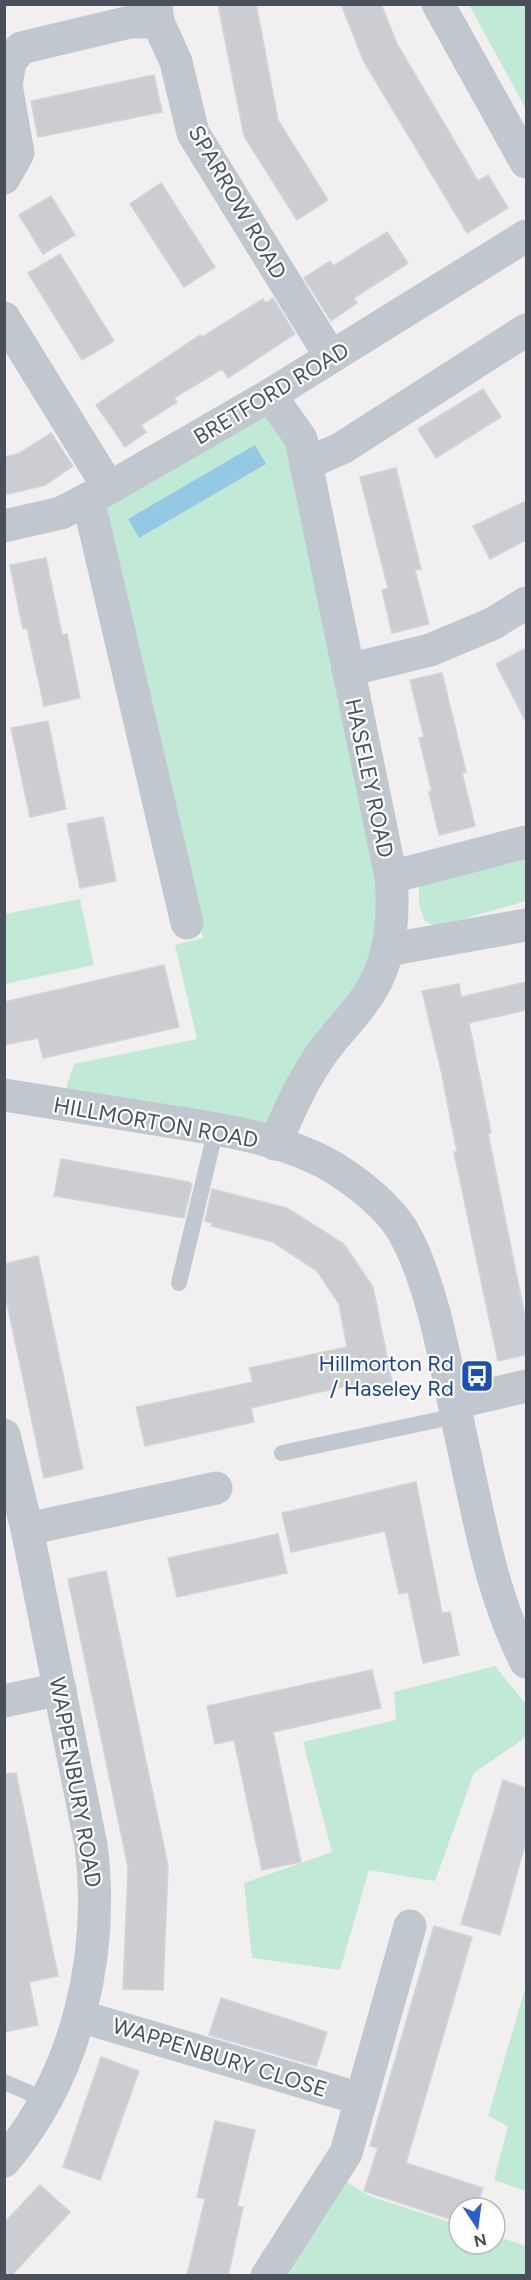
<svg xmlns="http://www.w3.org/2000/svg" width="531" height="2280" font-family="Figtree,sans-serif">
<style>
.green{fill:#c1ead6}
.water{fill:#93c9e3}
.building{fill:#cccdd3;stroke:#d3d4d9;stroke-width:1.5}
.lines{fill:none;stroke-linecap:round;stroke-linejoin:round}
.service{stroke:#c1c7cf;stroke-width:16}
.minor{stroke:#c1c7cf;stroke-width:33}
.labels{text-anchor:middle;stroke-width:4.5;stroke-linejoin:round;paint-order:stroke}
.street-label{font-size:22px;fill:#49505a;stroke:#fff}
.transit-label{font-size:22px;fill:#164399;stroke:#fff;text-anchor:end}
</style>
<rect width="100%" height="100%" fill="#f1efef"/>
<g class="green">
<path d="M 469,5 L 526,5 L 526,109 Z"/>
<path d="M 265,404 L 288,438 L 383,917 L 363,984 L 272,1124 L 62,1100 L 74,1064 L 197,1039 L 175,945 L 203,938 L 181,865 L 96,503 Z"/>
<path d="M 526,851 L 526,901 L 435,927 L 424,920 L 419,903 L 419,883 Z"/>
<path d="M 80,899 L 94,965 L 5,984 L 5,914 Z"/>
<path d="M 495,1666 L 526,1704 L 526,1737 L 474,1773 L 435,1881 L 369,1870 L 340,1970 L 252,1958 L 244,1883 L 332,1852 L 303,1742 L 396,1720 L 394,1692 Z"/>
<path d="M 526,1985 L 526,2191 L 494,2180 L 508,2126 L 488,2116 Z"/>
<path d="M 339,2177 L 369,2196 L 459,2225 L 459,2244 L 495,2244 L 495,2236 L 526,2246 L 526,2275 L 278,2276 Z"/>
</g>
<path class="water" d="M 255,445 L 266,464 L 139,538 L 128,519 Z"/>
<g class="building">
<path d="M 218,4 L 256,4 L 278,120 L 328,200 L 297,220 L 244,136 Z"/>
<path d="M 341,4 L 381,4 L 397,44 L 478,181 L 488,175 L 508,208 L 467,233 L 364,62 Z"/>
<path d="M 154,75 L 162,112 L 38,137 L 31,101 Z"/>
<path d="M 161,183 L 215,267 L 184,287 L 130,204 Z"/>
<path d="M 51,196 L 75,235 L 43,254 L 19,215 Z"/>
<path d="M 387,232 L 408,263 L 354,298 L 357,303 L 331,321 L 304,278 L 330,261 L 333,266 Z"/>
<path d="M 60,254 L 114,341 L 82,360 L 28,273 Z"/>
<path d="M 273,298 L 295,334 L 228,378 L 222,369 L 174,398 L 177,402 L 141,425 L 146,432 L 125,447 L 96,405 L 200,335 L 202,337 L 263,299 L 266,303 Z"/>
<path d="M 483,389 L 501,417 L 436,458 L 418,429 Z"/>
<path d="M 51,433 L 73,466 L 45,485 L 4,495 L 4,457 L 20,453 Z"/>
<path d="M 396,468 L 421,569 L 415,570 L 429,624 L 392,633 L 382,590 L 388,588 L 360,477 Z"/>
<path d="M 526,501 L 526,540 L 490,559 L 473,526 Z"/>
<path d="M 46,558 L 62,635 L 67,634 L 80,698 L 44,706 L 27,628 L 23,629 L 10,565 Z"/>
<path d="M 526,648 L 526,722 L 496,664 Z"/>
<path d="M 442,673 L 466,772 L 462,773 L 475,826 L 439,835 L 429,792 L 432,792 L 419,738 L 424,737 L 410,680 Z"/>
<path d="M 48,721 L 66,809 L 30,817 L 11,728 Z"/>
<path d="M 103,817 L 116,881 L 80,888 L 67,824 Z"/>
<path d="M 164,965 L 179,1027 L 43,1058 L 38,1038 L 4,1045 L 4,1002 Z"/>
<path d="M 526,982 L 526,1010 L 469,1023 L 491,1133 L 488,1134 L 526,1322 L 526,1355 L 498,1361 L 454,1152 L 457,1152 L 441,1070 L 422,991 L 459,984 L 461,997 Z"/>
<path d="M 61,1159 L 189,1182 L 192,1184 L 184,1218 L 54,1196 Z"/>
<path d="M 212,1189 L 287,1208 L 344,1244 L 373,1287 L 392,1382 L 357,1389 L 355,1384 L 251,1408 L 254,1422 L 145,1446 L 136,1407 L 253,1382 L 249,1368 L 347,1347 L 339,1304 L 317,1271 L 273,1242 L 211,1226 L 212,1223 L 205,1221 Z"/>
<path d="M 38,1256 L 83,1469 L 44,1478 L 4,1289 L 4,1264 Z"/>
<path d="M 416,1482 L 442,1613 L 450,1612 L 459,1655 L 423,1663 L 408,1592 L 399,1594 L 385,1531 L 291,1552 L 282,1513 Z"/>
<path d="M 278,1534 L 287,1573 L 177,1597 L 168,1558 Z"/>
<path d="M 106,1571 L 168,1866 L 163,1990 L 123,1989 L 128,1867 L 68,1579 Z"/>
<path d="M 372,1670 L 381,1708 L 273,1732 L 301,1862 L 262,1870 L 234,1740 L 215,1744 L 207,1706 Z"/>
<path d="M 16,1773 L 58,1976 L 29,1982 L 38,2025 L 4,2032 L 4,1774 Z"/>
<path d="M 503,1780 L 526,1788 L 526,1841 L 500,1935 L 461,1924 Z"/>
<path d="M 434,1926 L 472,1937 L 406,2163 L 483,2188 L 476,2208 L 459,2208 L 459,2222 L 364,2191 L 378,2148 L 370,2146 Z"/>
<path d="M 221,1998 L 327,2032 L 316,2066 L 209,2035 Z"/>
<path d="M 101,2057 L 139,2071 L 100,2180 L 63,2167 Z"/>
<path d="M 215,2121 L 255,2130 L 237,2206 L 243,2207 L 228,2276 L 187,2276 L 205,2199 L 197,2197 Z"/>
<path d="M 40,2185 L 70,2212 L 11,2276 L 4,2276 L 4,2223 Z"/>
</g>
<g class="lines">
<g class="service">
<path d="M 179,1283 L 216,1129"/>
<path d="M 282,1453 L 456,1416"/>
<path d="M 4,2082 L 46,2100"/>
</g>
<g class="minor">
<path d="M 156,4 L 158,22 L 176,62 L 193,133 L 331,357"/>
<path d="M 438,4 L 526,162"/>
<path d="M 4,178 L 18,153 L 6,85 L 10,62 L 21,48 L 130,22 L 158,22"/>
<path d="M 4,318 L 109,488"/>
<path d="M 270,395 L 301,439 L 391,877 C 394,914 392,955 372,989 C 357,1015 332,1036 316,1062 C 299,1088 287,1116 275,1144"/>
<path d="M 306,464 L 342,448 L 526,330"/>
<path d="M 88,499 L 187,923"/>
<path d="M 4,526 L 61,513 L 109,488 L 270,395 L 526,236"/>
<path d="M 348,670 L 430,650 L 492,624 L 526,603"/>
<path d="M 391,877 L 526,842"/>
<path d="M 387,950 L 526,925"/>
<path d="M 4,1095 C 57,1103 109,1112 161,1120 C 211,1128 264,1135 311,1156 C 342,1169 387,1203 404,1233 C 436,1290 449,1385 464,1450 C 480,1523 492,1596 526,1662"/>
<path d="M 454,1403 L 526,1386"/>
<path d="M 4,1435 L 27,1529 L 91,1845 C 105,1955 77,2076 4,2161"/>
<path d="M 27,1529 L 216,1488"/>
<path d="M 4,1701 L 60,1689"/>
<path d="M 79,2016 L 361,2099"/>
<path d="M 267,2276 L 346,2153 L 410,1926"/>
</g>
</g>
<defs>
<g id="bus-square" transform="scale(1.725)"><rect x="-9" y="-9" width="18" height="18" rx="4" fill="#1a4fb4" stroke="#fff"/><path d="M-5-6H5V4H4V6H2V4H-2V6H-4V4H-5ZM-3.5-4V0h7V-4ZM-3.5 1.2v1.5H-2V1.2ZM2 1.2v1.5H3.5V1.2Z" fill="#fff"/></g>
</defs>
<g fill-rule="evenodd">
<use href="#bus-square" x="477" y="1376"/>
</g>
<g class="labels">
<g class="street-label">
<text transform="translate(238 202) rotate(60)" y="8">SPARROW ROAD</text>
<text transform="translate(271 393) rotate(-31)" y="8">BRETFORD ROAD</text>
<text transform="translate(370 778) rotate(78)" y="8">HASELEY ROAD</text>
<text transform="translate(156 1122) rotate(10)" y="8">HILLMORTON ROAD</text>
<text transform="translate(76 1782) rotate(80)" y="8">WAPPENBURY ROAD</text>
<text transform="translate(220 2057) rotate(17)" y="8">WAPPENBURY CLOSE</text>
</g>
<g class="transit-label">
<text x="454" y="1371">Hillmorton Rd<tspan x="454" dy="25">/ Haseley Rd</tspan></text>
</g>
</g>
<rect width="531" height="2280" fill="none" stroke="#49505a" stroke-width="12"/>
<g transform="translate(477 2226) rotate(167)"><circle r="28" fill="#ffffff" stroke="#b6b9bd" stroke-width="1.5"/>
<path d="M0-4.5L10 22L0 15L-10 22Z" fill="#2b5fcf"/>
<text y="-9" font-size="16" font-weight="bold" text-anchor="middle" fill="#49505a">N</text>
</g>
</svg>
